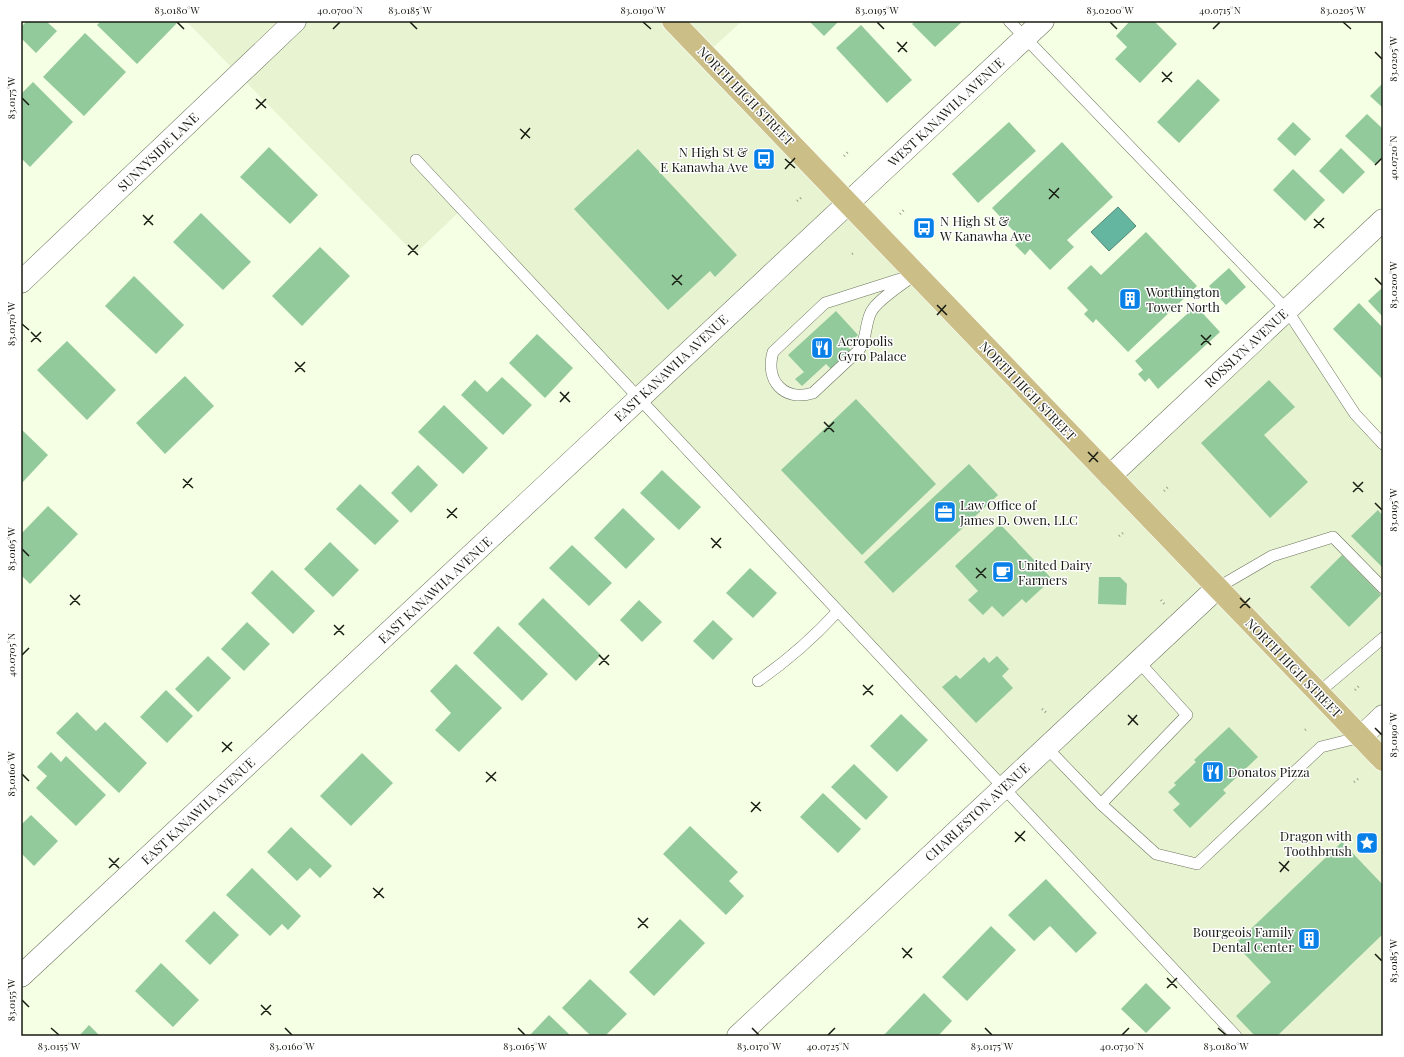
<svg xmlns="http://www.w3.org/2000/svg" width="1404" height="1057" font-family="'Playfair Display',serif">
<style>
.built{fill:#e7f3d1}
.water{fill:#65b6a1;stroke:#4e8876}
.building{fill:#93ca9c}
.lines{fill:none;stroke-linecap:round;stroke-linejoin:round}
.lane-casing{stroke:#6d755e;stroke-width:12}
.street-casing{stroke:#6d755e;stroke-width:23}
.primary-casing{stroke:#fff;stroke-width:23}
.path{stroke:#989f8c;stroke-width:2.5;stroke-dasharray:1 3;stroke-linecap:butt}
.lane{stroke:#fff;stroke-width:11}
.street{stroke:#fff;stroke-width:22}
.primary{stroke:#cbbf87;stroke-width:22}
.ticks{fill:none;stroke:#181b12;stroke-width:1.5}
.labels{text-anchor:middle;stroke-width:3;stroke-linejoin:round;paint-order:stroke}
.street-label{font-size:13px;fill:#181b12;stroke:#fff}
.poi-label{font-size:13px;fill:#181b12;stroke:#fff;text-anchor:start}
.neatline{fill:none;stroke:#181b12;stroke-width:1.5}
.ticks-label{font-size:10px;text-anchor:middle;fill:#181b12}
</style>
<rect width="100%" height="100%" fill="#f5ffe4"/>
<path class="built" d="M 186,21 L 742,21 L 706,54 L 1111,481 L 1283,318 L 1383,439 L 1383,1036 L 1232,1036 L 462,209 L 415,254 Z"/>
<path class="water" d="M 1118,207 L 1136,226 L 1109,251 L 1091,232 Z"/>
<g class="building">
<path d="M 27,21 L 46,21 L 57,31 L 36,53 L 21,38 L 21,27 Z"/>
<path d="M 101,21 L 179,21 L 137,64 L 97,25 Z"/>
<path d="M 809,21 L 839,21 L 824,36 Z"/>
<path d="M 915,21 L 963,21 L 935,47 L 912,24 Z"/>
<path d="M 1130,21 L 1154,21 L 1177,44 L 1140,83 L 1115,59 L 1127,47 L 1116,36 Z"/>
<path d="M 861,25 L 912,80 L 887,103 L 836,48 Z"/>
<path d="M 85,33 L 126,72 L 84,116 L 43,77 Z"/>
<path d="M 1198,79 L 1220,100 L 1179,143 L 1157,122 Z"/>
<path d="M 33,82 L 73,122 L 30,167 L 21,158 L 21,94 Z"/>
<path d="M 1383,83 L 1383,108 L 1370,96 Z"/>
<path d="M 1367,114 L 1383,129 L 1383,156 L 1375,164 L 1345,136 Z"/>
<path d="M 1009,122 L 1036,151 L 978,203 L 952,174 Z"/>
<path d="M 1293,122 L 1311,139 L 1295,156 L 1277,139 Z"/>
<path d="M 1062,142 L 1113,197 L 1067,240 L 1074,247 L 1050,270 L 1030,249 L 1025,255 L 1015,245 L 1021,239 L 992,208 Z"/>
<path d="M 269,147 L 318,195 L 290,224 L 240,177 Z"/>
<path d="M 1341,148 L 1365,172 L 1343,194 L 1319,171 Z"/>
<path d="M 638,149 L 737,255 L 715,277 L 710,271 L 668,310 L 574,209 Z"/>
<path d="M 1293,169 L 1325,200 L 1305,221 L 1273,190 Z"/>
<path d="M 201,213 L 251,262 L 223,290 L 173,242 Z"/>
<path d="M 1146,232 L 1197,286 L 1128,352 L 1096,319 L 1093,323 L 1084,314 L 1088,310 L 1067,288 L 1091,265 L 1101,275 Z"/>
<path d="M 320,247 L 350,276 L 302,326 L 272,296 Z"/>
<path d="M 1229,268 L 1246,287 L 1226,305 L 1209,286 Z"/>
<path d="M 134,276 L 184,325 L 156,354 L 105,306 Z"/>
<path d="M 1383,287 L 1383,317 L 1368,301 Z"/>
<path d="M 1359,303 L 1383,328 L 1383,380 L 1333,329 Z"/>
<path d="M 1196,306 L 1220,332 L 1158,389 L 1149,378 L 1145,382 L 1138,374 L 1143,370 L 1135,361 Z"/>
<path d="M 836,311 L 858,335 L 846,346 L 851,350 L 831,369 L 826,364 L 802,386 L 795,379 L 804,372 L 788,355 Z"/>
<path d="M 537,334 L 573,368 L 545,398 L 509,363 Z"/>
<path d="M 67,341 L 116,390 L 87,420 L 37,370 Z"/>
<path d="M 185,376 L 214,406 L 165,454 L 136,423 Z"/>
<path d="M 502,377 L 532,405 L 503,435 L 461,395 L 475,380 L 487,392 Z"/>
<path d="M 1269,380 L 1295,407 L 1264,435 L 1308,482 L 1270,518 L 1201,443 Z"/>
<path d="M 856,399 L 936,484 L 862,555 L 781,470 Z"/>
<path d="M 444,405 L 488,448 L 463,474 L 418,432 Z"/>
<path d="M 21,429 L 48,455 L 21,484 Z"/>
<path d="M 969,464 L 998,495 L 893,593 L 864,562 Z"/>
<path d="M 418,465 L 438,485 L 411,513 L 391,493 Z"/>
<path d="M 662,470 L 701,507 L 679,530 L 640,493 Z"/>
<path d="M 360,484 L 399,521 L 375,545 L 336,509 Z"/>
<path d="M 48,506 L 78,534 L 30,584 L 21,575 L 21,534 Z"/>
<path d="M 623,508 L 655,539 L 626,569 L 594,538 Z"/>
<path d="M 1378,510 L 1383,516 L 1383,568 L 1351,536 Z"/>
<path d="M 1000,524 L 1052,579 L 1026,603 L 1022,599 L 1003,617 L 992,606 L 983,615 L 968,600 L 978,591 L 955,566 Z"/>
<path d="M 330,542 L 359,570 L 333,597 L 304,569 Z"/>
<path d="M 572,545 L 612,583 L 589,606 L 549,568 Z"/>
<path d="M 1342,555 L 1381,595 L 1349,627 L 1310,587 Z"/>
<path d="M 750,568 L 777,593 L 753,618 L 726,593 Z"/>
<path d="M 272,570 L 315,611 L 293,634 L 251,593 Z"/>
<path d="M 1099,577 L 1120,577 L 1127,584 L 1126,605 L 1098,604 Z"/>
<path d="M 543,598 L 601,655 L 576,681 L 518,624 Z"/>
<path d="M 639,600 L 662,622 L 642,642 L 620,620 Z"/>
<path d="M 713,620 L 733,639 L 713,660 L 693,641 Z"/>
<path d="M 247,622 L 270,644 L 244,671 L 221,649 Z"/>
<path d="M 498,626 L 548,674 L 522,701 L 473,653 Z"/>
<path d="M 208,656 L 231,678 L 198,712 L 175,689 Z"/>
<path d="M 997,656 L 1009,669 L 1002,676 L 1013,688 L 976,723 L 942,687 L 956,675 L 960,679 L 984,657 L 989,663 Z"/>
<path d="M 456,664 L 502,708 L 459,752 L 435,730 L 451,713 L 430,691 Z"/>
<path d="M 166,690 L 193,716 L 167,743 L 140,717 Z"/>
<path d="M 77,712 L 96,731 L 105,722 L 147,763 L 119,793 L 56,733 Z"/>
<path d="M 901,714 L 928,740 L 897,772 L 870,746 Z"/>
<path d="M 1229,727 L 1258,757 L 1223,790 L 1226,793 L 1190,828 L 1173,810 L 1180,804 L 1168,792 L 1176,785 L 1174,783 L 1196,762 L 1194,760 Z"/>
<path d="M 51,752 L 61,762 L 66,756 L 106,795 L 76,826 L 36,788 L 47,776 L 37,767 Z"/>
<path d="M 362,753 L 393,783 L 351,826 L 320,796 Z"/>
<path d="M 854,764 L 888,797 L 866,820 L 831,787 Z"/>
<path d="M 823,793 L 861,829 L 838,853 L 800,817 Z"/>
<path d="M 31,815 L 58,841 L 34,866 L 21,853 L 21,825 Z"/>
<path d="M 690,826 L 738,872 L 729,881 L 744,896 L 726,915 L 663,854 Z"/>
<path d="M 291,827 L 332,866 L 320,878 L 310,868 L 297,881 L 267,852 Z"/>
<path d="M 1342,842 L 1383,885 L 1383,934 L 1277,1036 L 1255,1036 L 1236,1016 L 1271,982 L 1235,944 Z"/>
<path d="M 252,868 L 301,916 L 288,930 L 282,924 L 270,936 L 226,895 Z"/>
<path d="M 1046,879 L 1097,933 L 1076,953 L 1050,926 L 1034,941 L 1008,915 Z"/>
<path d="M 214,911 L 239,935 L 210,965 L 185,941 Z"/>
<path d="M 680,919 L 705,943 L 654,996 L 629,972 Z"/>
<path d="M 991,926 L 1016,950 L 967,1001 L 942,977 Z"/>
<path d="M 161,963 L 199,1000 L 173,1027 L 135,991 Z"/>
<path d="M 590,979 L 627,1014 L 605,1036 L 591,1036 L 562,1008 Z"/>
<path d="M 1146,983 L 1171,1008 L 1146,1033 L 1121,1009 Z"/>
<path d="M 924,993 L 952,1021 L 938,1036 L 883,1036 Z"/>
<path d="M 549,1015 L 571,1036 L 529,1036 Z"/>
<path d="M 89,1025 L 100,1036 L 79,1036 Z"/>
</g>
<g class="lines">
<g class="lane-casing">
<g id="lane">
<path d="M 1009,21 L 1287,310 L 1355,414 L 1383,444"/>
<path d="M 416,160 L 1236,1036"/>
<path d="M 916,274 C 904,283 877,300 871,312 C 864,327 868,336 859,350 L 813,393 C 783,402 765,380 773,352 L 825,303 Z"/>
<path d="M 1217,588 L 1272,556 L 1333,537 L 1383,588"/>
<path d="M 758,681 C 787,661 814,637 838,611"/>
<path d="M 1318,693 L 1383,638"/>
<path d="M 1046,747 L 1101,804 L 1156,854 L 1197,864 L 1321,747 L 1361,737"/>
<path d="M 1101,804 L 1187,715 L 1138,661"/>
</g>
</g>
<g class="street-casing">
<g id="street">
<path d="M 21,282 L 295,21"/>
<path d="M 1110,476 L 1383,220"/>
<path d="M 1361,737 L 1383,716"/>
<path d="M 21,976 L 1043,21"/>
<path d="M 738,1036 L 1217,588"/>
</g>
</g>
<g class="primary-casing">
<path id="primary" d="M 673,21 L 1383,760"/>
</g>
<g class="path">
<path d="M 844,156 L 848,152"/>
<path d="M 797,201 L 802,197"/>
<path d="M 900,214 L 904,210"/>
<path d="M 852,254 L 855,252"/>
<path d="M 1164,491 L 1168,487"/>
<path d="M 1119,536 L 1123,533"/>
<path d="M 1161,600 L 1165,605"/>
<path d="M 1355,690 L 1359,686"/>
<path d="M 1042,709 L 1048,714"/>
<path d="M 1305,730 L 1308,728"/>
<path d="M 1354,782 L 1358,779"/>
</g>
<use href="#lane" class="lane"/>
<use href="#street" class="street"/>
<use href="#primary" class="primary"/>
</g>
<path class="ticks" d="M 177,22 L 184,29M 410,22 L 417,29M 643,22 L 651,29M 877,22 L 884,29M 1110,22 L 1117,29M 1343,22 L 1351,29M 333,29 L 340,22M 1213,29 L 1220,22M 897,42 L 907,52M 898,52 L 907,42M 1375,52 L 1382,59M 1162,72 L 1172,82M 1162,82 L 1172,72M 22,98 L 29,105M 256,99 L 266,108M 256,109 L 266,99M 520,129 L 530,138M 521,139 L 530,128M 785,159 L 795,168M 1375,165 L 1382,158M 785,169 L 795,158M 1049,189 L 1059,198M 1049,199 L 1059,188M 143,215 L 153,225M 1314,219 L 1324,228M 144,225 L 153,215M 1314,228 L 1324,218M 408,245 L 418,255M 408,255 L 418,245M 672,275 L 682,285M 1375,278 L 1382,285M 672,285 L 682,275M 937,305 L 947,315M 937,315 L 946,305M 22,324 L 29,330M 31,332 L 41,342M 1201,335 L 1211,345M 31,342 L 41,332M 1201,345 L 1211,335M 295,362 L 305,372M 295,372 L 305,362M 560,392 L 570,402M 560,402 L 569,392M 824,422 L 834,432M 824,432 L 834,422M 1088,452 L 1098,462M 1089,462 L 1098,452M 183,479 L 193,488M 1353,482 L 1363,492M 183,488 L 192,478M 1353,492 L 1363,482M 1375,503 L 1382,510M 447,509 L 457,518M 447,518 L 457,508M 711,538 L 721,548M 712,548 L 721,538M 22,549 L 29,556M 976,568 L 986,578M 976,578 L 986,568M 70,595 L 80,605M 1240,598 L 1250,608M 70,605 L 80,595M 1240,608 L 1250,598M 334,625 L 344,635M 334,635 L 344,625M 22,655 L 29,648M 599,655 L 609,665M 599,665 L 609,655M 863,685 L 873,695M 863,695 L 873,685M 1128,715 L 1138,725M 1128,725 L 1137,715M 1375,728 L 1382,735M 222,742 L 232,751M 222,752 L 232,742M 486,772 L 496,781M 22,774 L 29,781M 486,782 L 496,772M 751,802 L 761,811M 751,812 L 760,802M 1015,832 L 1025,841M 1015,842 L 1025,831M 109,858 L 119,868M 1279,862 L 1289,871M 109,868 L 119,858M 1280,872 L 1289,861M 373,888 L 384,898M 374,898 L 383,888M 638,918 L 648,928M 638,928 L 648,918M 902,948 L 912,958M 1375,954 L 1382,961M 903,958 L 912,948M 1167,978 L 1177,988M 1167,988 L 1177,978M 22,1000 L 29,1007M 261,1005 L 271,1015M 261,1015 L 271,1005M 51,1028 L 59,1035M 285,1028 L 292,1035M 518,1028 L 525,1035M 752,1028 L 759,1035M 985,1028 L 992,1035M 1218,1028 L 1226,1035M 828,1035 L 835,1028M 1122,1035 L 1129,1028"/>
<defs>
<g id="bus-square" transform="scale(1.15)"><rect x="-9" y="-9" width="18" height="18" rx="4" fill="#0980e7" stroke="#fff"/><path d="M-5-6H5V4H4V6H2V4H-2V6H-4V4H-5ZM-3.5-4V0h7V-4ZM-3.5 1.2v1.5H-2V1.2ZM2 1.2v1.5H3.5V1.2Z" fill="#fff"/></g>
<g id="building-square" transform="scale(1.15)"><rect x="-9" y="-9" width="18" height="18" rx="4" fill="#0980e7" stroke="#fff"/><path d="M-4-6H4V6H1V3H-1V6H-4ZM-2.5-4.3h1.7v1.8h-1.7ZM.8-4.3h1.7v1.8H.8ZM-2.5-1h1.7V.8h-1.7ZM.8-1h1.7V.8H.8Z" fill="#fff"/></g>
<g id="restaurant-square" transform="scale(1.15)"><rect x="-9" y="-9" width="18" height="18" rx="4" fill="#0980e7" stroke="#fff"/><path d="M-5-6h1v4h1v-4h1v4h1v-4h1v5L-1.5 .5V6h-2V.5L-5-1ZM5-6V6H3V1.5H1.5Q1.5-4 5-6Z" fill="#fff"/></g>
<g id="office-square" transform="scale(1.15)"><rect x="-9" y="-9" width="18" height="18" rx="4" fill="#0980e7" stroke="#fff"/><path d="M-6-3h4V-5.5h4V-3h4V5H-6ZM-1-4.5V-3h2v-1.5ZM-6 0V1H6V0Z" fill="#fff"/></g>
<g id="cafe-square" transform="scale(1.15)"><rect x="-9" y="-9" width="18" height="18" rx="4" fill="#0980e7" stroke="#fff"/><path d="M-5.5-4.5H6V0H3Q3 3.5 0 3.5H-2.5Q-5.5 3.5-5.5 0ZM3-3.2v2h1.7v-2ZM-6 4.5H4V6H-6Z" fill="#fff"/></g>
<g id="sight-square" transform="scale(1.15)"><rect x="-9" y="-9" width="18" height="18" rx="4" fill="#0980e7" stroke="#fff"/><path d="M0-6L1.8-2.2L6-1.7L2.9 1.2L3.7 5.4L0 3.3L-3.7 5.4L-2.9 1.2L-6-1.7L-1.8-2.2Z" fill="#fff"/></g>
</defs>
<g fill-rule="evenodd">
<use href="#bus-square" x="764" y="159"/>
<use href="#bus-square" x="924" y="228"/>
<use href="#building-square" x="1130" y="299"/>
<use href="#restaurant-square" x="822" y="348"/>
<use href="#office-square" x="945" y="512"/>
<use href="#cafe-square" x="1003" y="572"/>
<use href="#restaurant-square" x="1213" y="772"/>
<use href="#sight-square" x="1367" y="843"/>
<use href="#building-square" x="1309" y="939"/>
</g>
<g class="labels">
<g class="street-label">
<text transform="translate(746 96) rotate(46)" y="5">NORTH HIGH STREET</text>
<text transform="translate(946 112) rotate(-43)" y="5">WEST KANAWHA AVENUE</text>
<text transform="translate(158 152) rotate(-44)" y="5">SUNNYSIDE LANE</text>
<text transform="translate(1246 348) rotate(-43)" y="5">ROSSLYN AVENUE</text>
<text transform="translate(671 368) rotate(-43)" y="5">EAST KANAWHA AVENUE</text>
<text transform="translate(1028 391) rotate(46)" y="5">NORTH HIGH STREET</text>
<text transform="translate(435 590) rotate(-43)" y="5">EAST KANAWHA AVENUE</text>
<text transform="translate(1294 668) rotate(46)" y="5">NORTH HIGH STREET</text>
<text transform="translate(198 811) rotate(-43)" y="5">EAST KANAWHA AVENUE</text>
<text transform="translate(977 812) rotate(-43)" y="5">CHARLESTON AVENUE</text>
</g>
<g class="poi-label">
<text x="748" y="157" text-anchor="end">N High St &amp;<tspan x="748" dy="15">E Kanawha Ave</tspan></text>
<text x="940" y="226">N High St &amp;<tspan x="940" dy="15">W Kanawha Ave</tspan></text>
<text x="1146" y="297">Worthington<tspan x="1146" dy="15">Tower North</tspan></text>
<text x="838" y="346">Acropolis<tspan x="838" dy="15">Gyro Palace</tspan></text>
<text x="960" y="510">Law Office of<tspan x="960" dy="15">James D. Owen, LLC</tspan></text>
<text x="1018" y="570">United Dairy<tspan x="1018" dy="15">Farmers</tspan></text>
<text x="1228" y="777">Donatos Pizza</text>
<text x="1352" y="841" text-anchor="end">Dragon with<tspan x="1352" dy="15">Toothbrush</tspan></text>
<text x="1294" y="937" text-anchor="end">Bourgeois Family<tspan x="1294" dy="15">Dental Center</tspan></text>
</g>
</g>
<rect width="1404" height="1057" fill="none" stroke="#ffffff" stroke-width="44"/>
<rect x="22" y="22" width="1360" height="1013" class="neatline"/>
<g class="ticks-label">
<text x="177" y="14">83.0180°W</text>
<text x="340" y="14">40.0700°N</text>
<text x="410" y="14">83.0185°W</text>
<text x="643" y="14">83.0190°W</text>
<text x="877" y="14">83.0195°W</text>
<text x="1110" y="14">83.0200°W</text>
<text x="1220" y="14">40.0715°N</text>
<text x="1343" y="14">83.0205°W</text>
<text transform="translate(1393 59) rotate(-90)" y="4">83.0205°W</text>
<text transform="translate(11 98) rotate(-90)" y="4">83.0175°W</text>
<text transform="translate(1393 158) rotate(-90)" y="4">40.0720°N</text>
<text transform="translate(1393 285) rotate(-90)" y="4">83.0200°W</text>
<text transform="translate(11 324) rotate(-90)" y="4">83.0170°W</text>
<text transform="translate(1393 510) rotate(-90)" y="4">83.0195°W</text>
<text transform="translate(11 549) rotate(-90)" y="4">83.0165°W</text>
<text transform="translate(11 655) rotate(-90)" y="4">40.0705°N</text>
<text transform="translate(1393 735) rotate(-90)" y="4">83.0190°W</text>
<text transform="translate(11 774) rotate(-90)" y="4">83.0160°W</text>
<text transform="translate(1393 961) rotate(-90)" y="4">83.0185°W</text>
<text transform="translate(11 1000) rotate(-90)" y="4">83.0155°W</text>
<text x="59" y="1050">83.0155°W</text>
<text x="292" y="1050">83.0160°W</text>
<text x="525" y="1050">83.0165°W</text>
<text x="759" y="1050">83.0170°W</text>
<text x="828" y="1050">40.0725°N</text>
<text x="992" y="1050">83.0175°W</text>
<text x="1122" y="1050">40.0730°N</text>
<text x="1226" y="1050">83.0180°W</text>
</g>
</svg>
